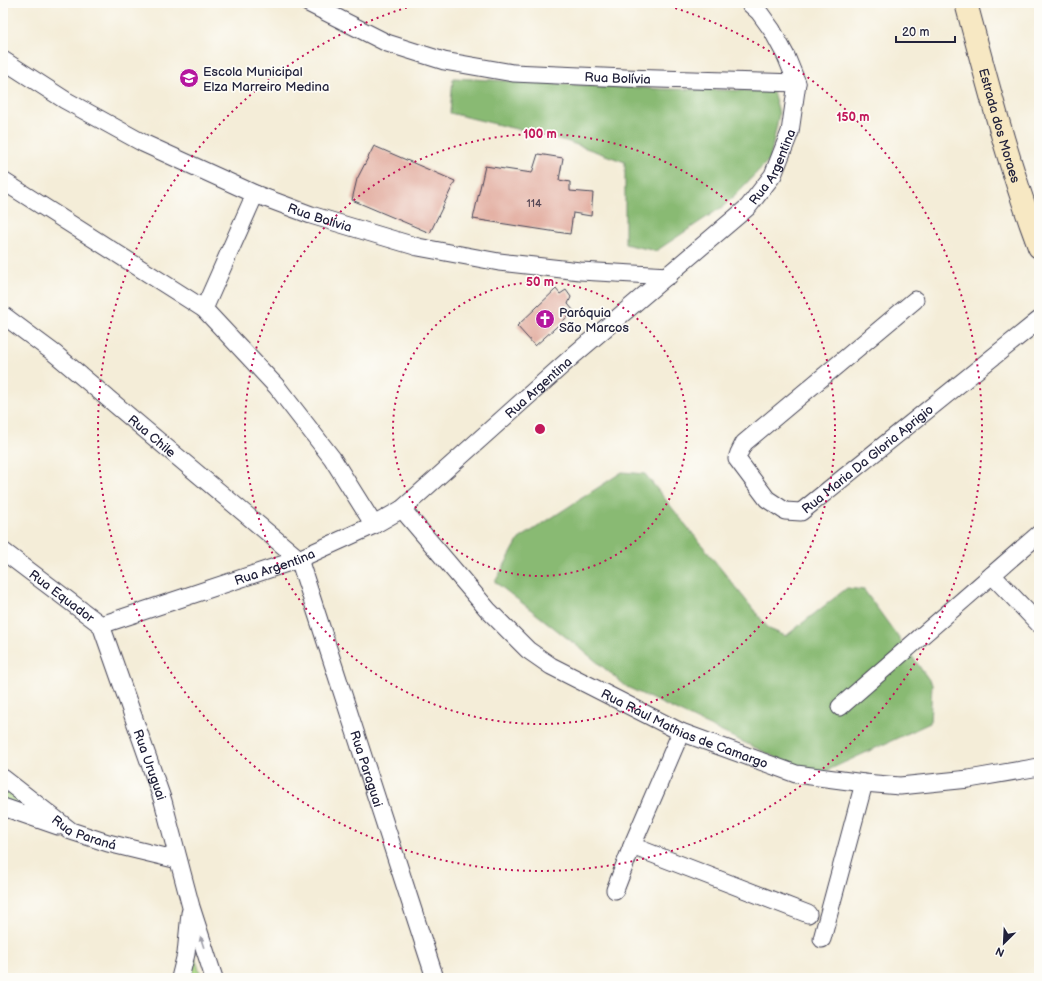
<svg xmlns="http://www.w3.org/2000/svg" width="1042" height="981" font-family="'Balsamiq Sans',sans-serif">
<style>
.green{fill:#acda86;stroke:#677e60}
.forest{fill:#89ba73;stroke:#566e57}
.building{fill:#e1a99b}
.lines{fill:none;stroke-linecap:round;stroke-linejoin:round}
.street-casing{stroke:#424053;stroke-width:19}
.secondary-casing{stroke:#424053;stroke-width:24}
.street{stroke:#fff;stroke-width:17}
.secondary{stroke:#f7e8c3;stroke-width:22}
.oneway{fill:#9c9ca7}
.ring{fill:none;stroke:#c2185b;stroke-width:2;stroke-dasharray:2 4}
.labels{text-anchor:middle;stroke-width:3.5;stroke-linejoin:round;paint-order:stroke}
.number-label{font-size:11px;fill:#524453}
.poi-label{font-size:13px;fill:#22223b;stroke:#fdfcf7;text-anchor:start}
.street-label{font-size:13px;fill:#22223b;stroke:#fdfcf7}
.centre{fill:#c2185b;stroke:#fdfcf7;stroke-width:2}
.ring-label{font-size:12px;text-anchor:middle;font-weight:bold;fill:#c2185b;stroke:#fdfcf7;stroke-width:3.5;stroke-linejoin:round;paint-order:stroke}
</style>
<rect width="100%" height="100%" fill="#fdfcf7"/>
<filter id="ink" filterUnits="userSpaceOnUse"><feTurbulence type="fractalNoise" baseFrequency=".025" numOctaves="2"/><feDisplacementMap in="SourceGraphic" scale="8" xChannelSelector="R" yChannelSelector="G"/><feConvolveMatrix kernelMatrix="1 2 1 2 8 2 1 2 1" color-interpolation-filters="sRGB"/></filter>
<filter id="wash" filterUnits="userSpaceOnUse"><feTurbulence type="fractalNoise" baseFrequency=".012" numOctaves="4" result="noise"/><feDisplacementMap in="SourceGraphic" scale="16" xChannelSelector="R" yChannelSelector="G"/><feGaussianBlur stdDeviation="0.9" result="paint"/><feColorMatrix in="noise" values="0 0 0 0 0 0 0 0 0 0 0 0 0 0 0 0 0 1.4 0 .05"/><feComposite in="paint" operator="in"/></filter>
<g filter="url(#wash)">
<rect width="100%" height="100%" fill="#f4edd8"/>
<g class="green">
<path d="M 3,783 L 28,802 L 24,806 L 3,799 Z"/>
<path d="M 195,958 L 202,978 L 191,978 Z"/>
</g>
<g class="forest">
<path d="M 453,78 L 661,89 L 773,91 L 779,114 L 770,159 L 725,205 L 656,251 L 625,244 L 625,162 L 566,141 L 450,113 Z"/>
<path d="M 622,472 L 645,474 L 769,629 L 786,636 L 847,588 L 864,590 L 932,684 L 930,723 L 815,776 L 627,687 L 580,648 L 495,582 L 519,539 Z"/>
</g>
<g id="blocks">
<g class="building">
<path d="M 374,146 L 455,181 L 430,233 L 352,200 L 357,179 Z"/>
<path d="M 538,154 L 563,158 L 559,180 L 570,182 L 570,191 L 593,193 L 591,216 L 573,213 L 570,234 L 473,219 L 485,166 L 532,173 Z"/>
<path d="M 556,289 L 560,294 L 566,290 L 571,297 L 568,304 L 574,311 L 535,346 L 517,326 Z"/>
</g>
</g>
</g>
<g filter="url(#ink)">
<use href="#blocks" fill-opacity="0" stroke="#424053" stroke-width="1"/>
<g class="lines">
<g class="street-casing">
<g id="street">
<path id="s1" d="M 308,3 L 387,43 L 444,61 L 513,73 L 625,78 L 797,83"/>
<path id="s2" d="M 3,60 L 65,100 L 143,143 L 255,194 L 311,215 L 418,247 L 499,262 L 580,271 L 669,276"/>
<path d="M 3,181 L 204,309 L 277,387 L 332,458 L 374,525"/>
<path id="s3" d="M 915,300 L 744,443 L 739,453 L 737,459 L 767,499 L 785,511 L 801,512 L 1039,320"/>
<path d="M 204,309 L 255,194"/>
<path id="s4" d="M 3,315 L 54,353 L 299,559 L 435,978"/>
<path id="s5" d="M 402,509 L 488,610 L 528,650 L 551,666 L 681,732 L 796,774 L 864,783 L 900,786 L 969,779 L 1039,767"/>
<path id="s6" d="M 3,551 L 101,625"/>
<path d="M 992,575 L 1039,624"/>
<path id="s7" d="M 101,625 L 299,559 L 374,525 L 402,509 L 575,354 L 748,207 L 773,175 L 790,132 L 797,83 L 786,56 L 772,30 L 759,12 L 749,3"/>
<path id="s8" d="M 101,625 L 163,801 L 191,907 L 214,978"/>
<path d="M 840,707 L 1039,534"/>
<path id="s9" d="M 3,778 L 71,831 L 108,843 L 178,860"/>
<path d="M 3,807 L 58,826"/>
<path d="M 632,846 L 808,914"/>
<path d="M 615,890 L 632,846 L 681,732"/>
<path d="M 822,939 L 864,783"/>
<path d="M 180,978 L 186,954 L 190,913"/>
</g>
</g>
<g class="secondary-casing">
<g id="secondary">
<path id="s10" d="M 966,3 C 988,85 1009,167 1039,247"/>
</g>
</g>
<use href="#street" class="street"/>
<use href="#secondary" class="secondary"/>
</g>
<defs><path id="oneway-solid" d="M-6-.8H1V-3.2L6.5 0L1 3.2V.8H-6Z"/></defs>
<use class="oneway" href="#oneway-solid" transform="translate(202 942) rotate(-108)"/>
</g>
<g class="ring">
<circle cx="540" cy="429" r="147"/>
<circle cx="540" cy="429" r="295"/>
<path d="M658 3A442 442 0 1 1 422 3"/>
</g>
<defs>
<g id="school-disc" transform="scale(1)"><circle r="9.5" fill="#b5179e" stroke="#fdfcf7"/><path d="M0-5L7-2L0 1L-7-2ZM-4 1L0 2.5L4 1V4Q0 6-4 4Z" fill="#fff"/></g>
<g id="church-disc" transform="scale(1)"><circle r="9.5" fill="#b5179e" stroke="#fdfcf7"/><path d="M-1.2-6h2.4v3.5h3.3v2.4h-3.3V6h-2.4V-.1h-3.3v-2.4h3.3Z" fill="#fff"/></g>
</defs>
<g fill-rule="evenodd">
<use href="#school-disc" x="189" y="78"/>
<use href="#church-disc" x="545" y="319"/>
</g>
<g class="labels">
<g class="number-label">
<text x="534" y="207">114</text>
</g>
<g class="poi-label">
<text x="203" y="76">Escola Municipal<tspan x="203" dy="15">Elza Marreiro Medina</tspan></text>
<text x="559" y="317">Paróquia<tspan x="559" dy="15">São Marcos</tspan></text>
</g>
<g class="street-label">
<text dy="5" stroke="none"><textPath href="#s1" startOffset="323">Rua Bolívia</textPath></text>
<text dy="5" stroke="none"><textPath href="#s10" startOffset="127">Estrada dos Moraes</textPath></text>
<text dy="5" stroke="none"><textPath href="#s7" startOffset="830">Rua Argentina</textPath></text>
<text dy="5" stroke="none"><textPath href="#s2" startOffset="355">Rua Bolívia</textPath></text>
<text dy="5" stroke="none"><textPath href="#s7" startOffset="506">Rua Argentina</textPath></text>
<text dy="5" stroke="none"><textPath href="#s4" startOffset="192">Rua Chile</textPath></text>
<text dy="5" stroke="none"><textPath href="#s3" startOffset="413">Rua Maria Da Gloria Aprigio</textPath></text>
<text dy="5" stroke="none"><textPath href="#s7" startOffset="183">Rua Argentina</textPath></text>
<text dy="5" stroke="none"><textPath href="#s6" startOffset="74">Rua Equador</textPath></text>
<text dy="5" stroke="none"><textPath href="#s5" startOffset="365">Rua Raul Mathias de Camargo</textPath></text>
<text dy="5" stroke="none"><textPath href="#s8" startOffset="148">Rua Uruguai</textPath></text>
<text dy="5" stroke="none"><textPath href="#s4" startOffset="604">Rua Paraguai</textPath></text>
<text dy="5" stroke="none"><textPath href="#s9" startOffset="99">Rua Paraná</textPath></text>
</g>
</g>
<circle cx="540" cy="429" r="6" class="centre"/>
<g class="ring-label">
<text x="853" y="121">150 m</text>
<text x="540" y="138">100 m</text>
<text x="540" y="286">50 m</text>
</g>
<rect width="1042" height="981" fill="none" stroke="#fdfcf7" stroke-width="16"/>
<g transform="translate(1004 943) rotate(204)" stroke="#fdfcf7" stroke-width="3" paint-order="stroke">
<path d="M0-3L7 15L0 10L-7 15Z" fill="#22223b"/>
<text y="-6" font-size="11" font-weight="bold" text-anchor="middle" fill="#22223b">N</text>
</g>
<path d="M896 36v6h59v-6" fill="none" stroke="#22223b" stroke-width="2"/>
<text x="902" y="36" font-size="12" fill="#22223b" stroke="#fdfcf7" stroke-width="3" paint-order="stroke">20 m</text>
</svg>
